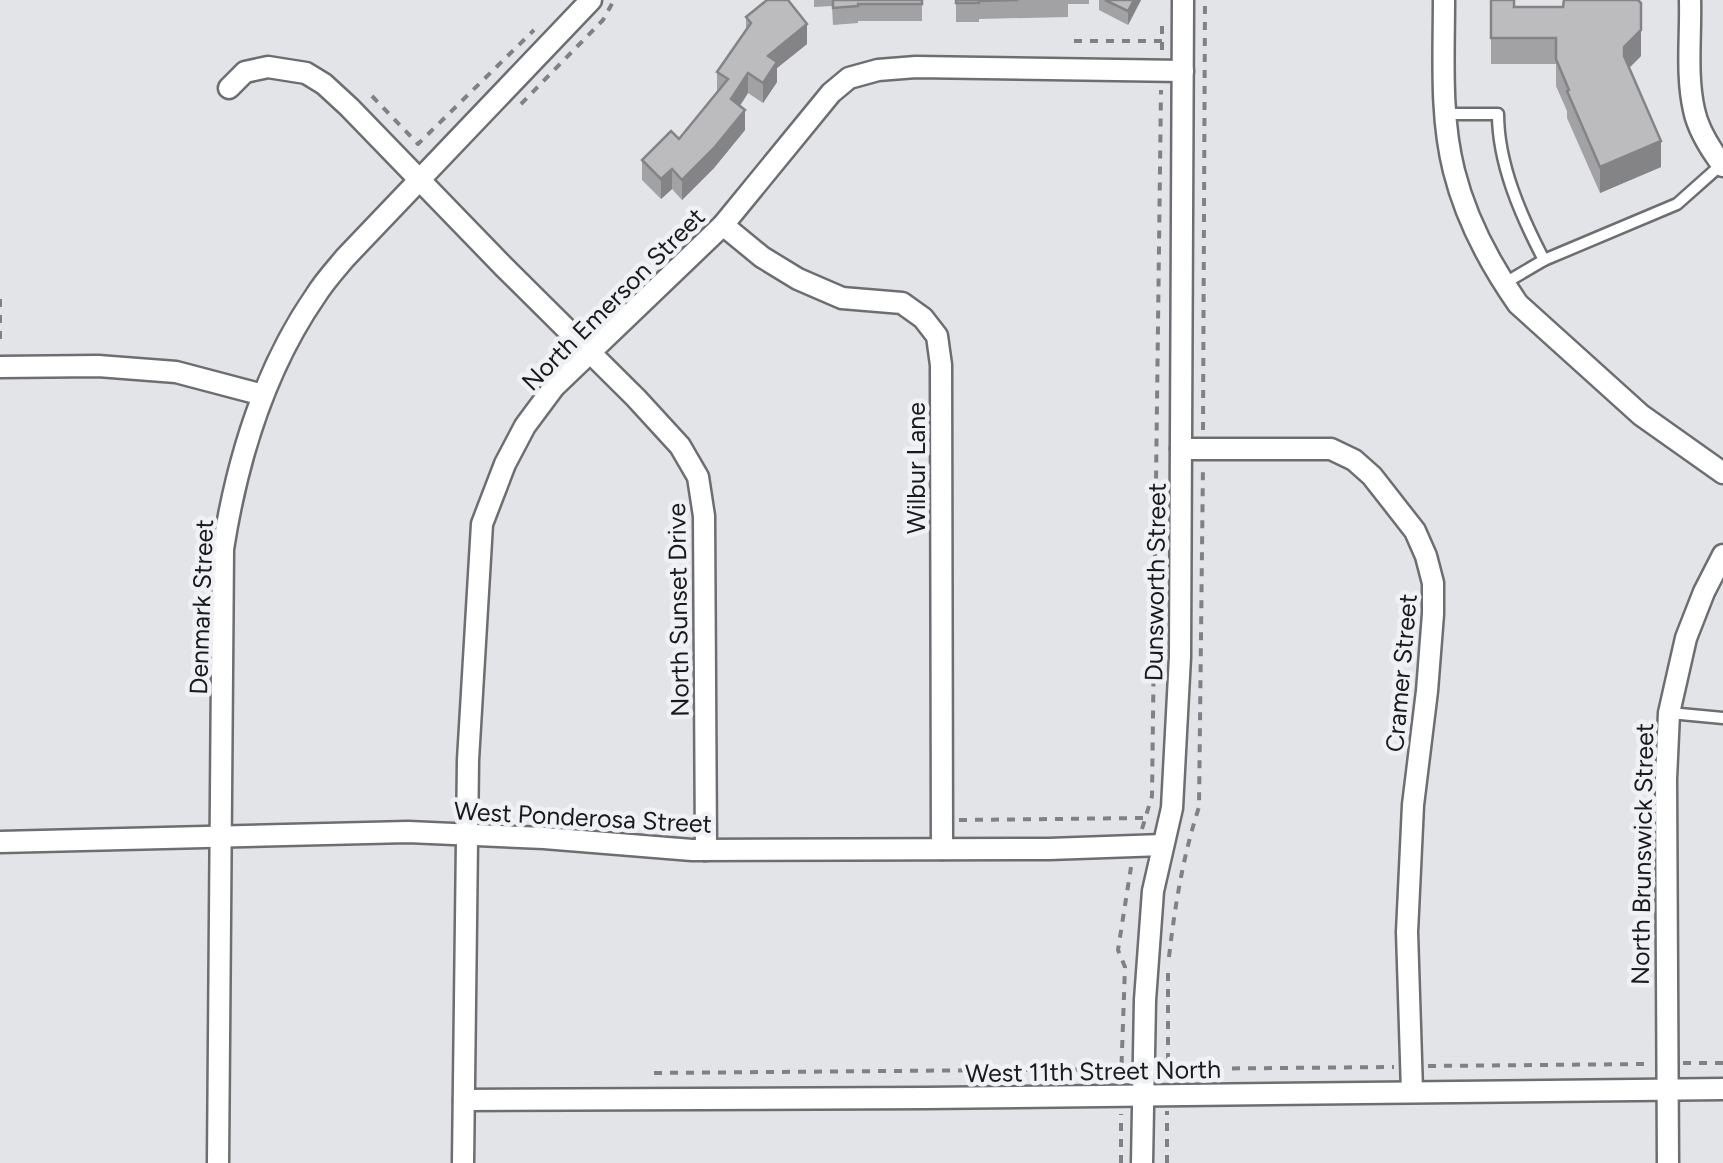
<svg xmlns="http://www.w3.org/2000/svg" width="1723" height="1163" font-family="Figtree,sans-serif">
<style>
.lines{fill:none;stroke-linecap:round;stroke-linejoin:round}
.lane-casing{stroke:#6d6e71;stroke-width:15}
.street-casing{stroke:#6d6e71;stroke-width:25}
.path{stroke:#808184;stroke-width:4;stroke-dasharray:8 8;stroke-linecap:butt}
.lane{stroke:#fff;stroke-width:10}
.street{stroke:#fff;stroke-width:20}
.wall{fill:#a2a2a4}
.shaded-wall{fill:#848486}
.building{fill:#bcbcbf;stroke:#848486;stroke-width:2.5}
.labels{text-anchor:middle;stroke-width:9;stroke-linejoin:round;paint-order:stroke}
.street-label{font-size:25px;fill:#1a1a1c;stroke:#f0f1f5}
</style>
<rect width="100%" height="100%" fill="#e3e4e7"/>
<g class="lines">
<g class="lane-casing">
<g id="lane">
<path d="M 1445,114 L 1498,114 C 1498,164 1521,216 1544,260"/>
<path d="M 1505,283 L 1544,260 L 1677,204 L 1722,164"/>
<path d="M 1670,713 L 1723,718"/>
</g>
</g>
<g class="street-casing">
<g id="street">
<path d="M 1444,0 C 1444,56 1440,116 1454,171 C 1466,219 1490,264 1518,304 L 1641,415 L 1723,473"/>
<path d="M 1690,0 C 1691,36 1686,75 1694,110 C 1698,130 1711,150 1723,166"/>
<path d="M 229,88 L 245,72 L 268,67 L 306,73 L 324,84 L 349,107 L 504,267 L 636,398 L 680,446 L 698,477 L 704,516 L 706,850"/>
<path d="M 723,225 L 762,257 L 798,279 L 842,298 L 902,303 L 923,318 L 937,336 L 941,365 L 942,849"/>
<path d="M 0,367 L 98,366 L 176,372 L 263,395"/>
<path d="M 1181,449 L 1331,449 L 1354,460 L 1372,476 L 1415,531 L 1426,556 L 1433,583 L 1433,614 L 1427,691 L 1413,805 L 1407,932 L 1412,1091"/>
<path d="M 0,842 L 408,832 L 544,838 L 692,850 L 1049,849 L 1163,845"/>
<path d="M 464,1100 L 926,1098 L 1723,1089"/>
<path d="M 218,1163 L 223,549 C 237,460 264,370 316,295 C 324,282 335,270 345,258 L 591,0"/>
<path d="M 463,1163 L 468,760 L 482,524 L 505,464 L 525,426 L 554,387 L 723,225 L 831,93 L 849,78 L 878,70 L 916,67 L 1183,71"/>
<path d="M 1142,1163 L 1145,1000 L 1153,891 L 1172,808 L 1180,657 L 1183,0"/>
<path d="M 1668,1163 L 1666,779 L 1669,713 L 1686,638 L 1704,592 L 1723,555"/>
</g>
</g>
<g class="path">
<path d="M 1074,41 L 1162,41"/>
<path d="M 1162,50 L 1162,25"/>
<path d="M 372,96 L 418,144 L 534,30"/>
<path d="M 521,104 L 603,20 L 614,0"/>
<path d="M 0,299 L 0,341"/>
<path d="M 1203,430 L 1205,0"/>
<path d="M 959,820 L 1144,818"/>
<path d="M 1142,829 L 1152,796 L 1161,90"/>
<path d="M 1169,957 C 1175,905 1183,856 1199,807 L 1203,465"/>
<path d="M 1683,1063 L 1723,1063"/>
<path d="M 1428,1066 L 1649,1064"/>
<path d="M 1168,1069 L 1394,1067"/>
<path d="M 654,1073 L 1124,1069"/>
<path d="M 1168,1077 L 1168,966"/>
<path d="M 1121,1080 L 1125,967 L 1118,950 L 1131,867"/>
<path d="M 1121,1163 L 1121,1114"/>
<path d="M 1167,1163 L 1167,1111"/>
</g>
<use href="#lane" class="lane"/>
<use href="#street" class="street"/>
</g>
<g class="wall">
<path d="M 814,0 L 922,0 L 922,21 L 858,21 L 858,23 L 833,25 L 832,6 L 814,7 Z"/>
<path d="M 956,0 L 1089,0 L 1089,4 L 1068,4 L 1068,17 L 979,19 L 979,22 L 956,22 Z"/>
<path d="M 1099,0 L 1141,0 L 1128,25 L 1099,10 Z"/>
<path d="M 1491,0 L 1514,7 L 1641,56 L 1629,68 L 1661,167 L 1600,193 L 1567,118 L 1567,111 L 1556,86 L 1556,64 L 1491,64 Z"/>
<path d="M 746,17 L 807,44 L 777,68 L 777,82 L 763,103 L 748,93 L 740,106 L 745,130 L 714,168 L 682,200 L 672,189 L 661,199 L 642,180 L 642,160 L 679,139 L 717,92 L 717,72 L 746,30 Z"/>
</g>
<g class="shaded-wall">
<path d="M 1134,0 L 1141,0 L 1128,25 L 1128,11 Z"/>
<path d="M 807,24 L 807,44 L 777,68 L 777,82 L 763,103 L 763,83 L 768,56 Z"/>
<path d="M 1641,30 L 1641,56 L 1624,73 L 1624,47 Z"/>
<path d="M 748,73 L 748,93 L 731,119 L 731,99 Z"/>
<path d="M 745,110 L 745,130 L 714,168 L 682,200 L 682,180 Z"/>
<path d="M 1661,141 L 1661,167 L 1600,193 L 1600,167 Z"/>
<path d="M 672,169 L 672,189 L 661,199 L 661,179 Z"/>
</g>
<g class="building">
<path d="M 767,0 L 788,0 L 807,24 L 768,56 L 777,62 L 763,83 L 748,73 L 731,99 L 745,110 L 714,148 L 682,180 L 672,169 L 661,179 L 642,160 L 671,131 L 679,139 L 728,79 L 717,72 L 751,23 L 746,17 Z"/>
<path d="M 833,0 L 922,0 L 922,4 L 858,4 L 858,6 L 833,8 Z"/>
<path d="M 956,0 L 1018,0 L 979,1 L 979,3 L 956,3 Z"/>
<path d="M 1105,0 L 1134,0 L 1128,11 Z"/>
<path d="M 1491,0 L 1514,0 L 1514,7 L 1563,7 L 1564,0 L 1638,0 L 1641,3 L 1641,30 L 1624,47 L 1624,56 L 1661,141 L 1600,167 L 1567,91 L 1569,90 L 1556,59 L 1556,38 L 1491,38 Z"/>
</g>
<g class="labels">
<g class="street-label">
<text transform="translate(613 299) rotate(-45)" y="9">North Emerson Street</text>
<text transform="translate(916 468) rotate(-90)" y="9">Wilbur Lane</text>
<text transform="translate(1155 582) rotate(-89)" y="9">Dunsworth Street</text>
<text transform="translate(201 607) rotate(-88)" y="9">Denmark Street</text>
<text transform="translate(678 610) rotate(-91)" y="9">North Sunset Drive</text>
<text transform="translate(1401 673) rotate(-85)" y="9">Cramer Street</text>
<text transform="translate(583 817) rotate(3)" y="9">West Ponderosa Street</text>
<text transform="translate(1642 854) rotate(-89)" y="9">North Brunswick Street</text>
<text transform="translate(1093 1071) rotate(-1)" y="9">West 11th Street North</text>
</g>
</g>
</svg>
